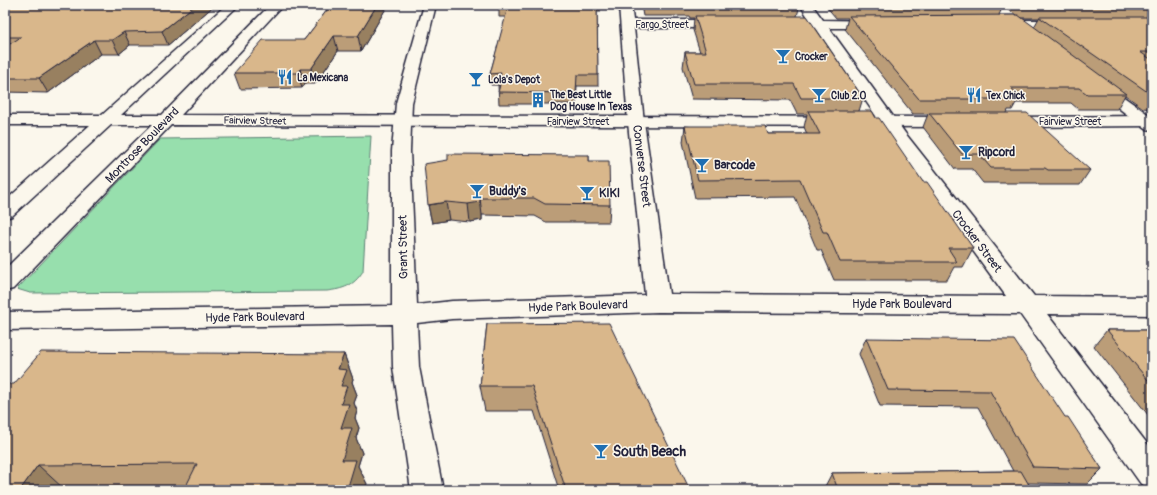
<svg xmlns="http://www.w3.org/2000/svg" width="1157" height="495" font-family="Pangolin,sans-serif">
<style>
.green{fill:#97dfad;stroke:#5c8074}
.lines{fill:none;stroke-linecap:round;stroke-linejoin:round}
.street-casing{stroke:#22223b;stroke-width:3}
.secondary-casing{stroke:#22223b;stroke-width:3}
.street{fill:#fbf7ec;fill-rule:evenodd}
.secondary{fill:#fbf7ec;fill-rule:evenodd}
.wall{fill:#bb9d78;stroke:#22223b;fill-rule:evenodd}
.shaded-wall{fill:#988061;stroke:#22223b}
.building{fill:#d9b78b;stroke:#22223b}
.labels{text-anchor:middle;stroke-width:3;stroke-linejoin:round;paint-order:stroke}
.far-street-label{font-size:10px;fill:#22223b;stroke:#fbf7ec}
.far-poi-label{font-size:10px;font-weight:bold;fill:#22223b;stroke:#fbf7ec;text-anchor:start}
.street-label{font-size:12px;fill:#22223b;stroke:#fbf7ec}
.poi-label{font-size:12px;font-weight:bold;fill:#22223b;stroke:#fbf7ec;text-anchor:start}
.near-poi-label{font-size:14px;font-weight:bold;fill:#22223b;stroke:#fbf7ec;text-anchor:start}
</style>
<rect width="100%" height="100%" fill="#fbf7ec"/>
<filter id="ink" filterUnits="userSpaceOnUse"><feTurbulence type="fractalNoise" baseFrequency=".025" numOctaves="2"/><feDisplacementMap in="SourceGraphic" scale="8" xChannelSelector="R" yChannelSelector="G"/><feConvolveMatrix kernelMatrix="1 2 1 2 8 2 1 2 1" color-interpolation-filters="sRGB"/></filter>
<g filter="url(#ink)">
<path class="green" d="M 371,136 L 363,271 C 354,286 343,289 327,291 L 30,293 L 17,289 L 160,139 Z"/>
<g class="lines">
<g class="street-casing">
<g id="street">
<path d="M 424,5 L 436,5 L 412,103 L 410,151 L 417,305 L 452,301 L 645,295 L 628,122 L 619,5 L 631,5 L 633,20 L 723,20 L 730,24 L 723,28 L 634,28 L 644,122 L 669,294 L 1006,296 L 893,141 L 816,28 L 804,27 L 802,24 L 804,21 L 810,20 L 800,5 L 812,5 L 823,20 L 882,21 L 884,24 L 882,27 L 877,28 L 829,28 L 905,133 L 1034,296 L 1152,297 L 1152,315 L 1047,314 L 1152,450 L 1152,488 L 1141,484 L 1020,314 L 658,312 L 452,319 L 417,323 L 419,367 L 443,490 L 411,490 L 393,367 L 392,324 L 5,330 L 5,312 L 392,306 L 392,151 L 396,103 Z"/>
<path d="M 999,20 L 1065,20 L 1072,24 L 1065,28 L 994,27 L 992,24 L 994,21 Z"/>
<path d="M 1096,79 L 1101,81 L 1152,117 L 1152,130 L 1146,129 L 1091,87 L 1088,84 L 1091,81 Z"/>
</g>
</g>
<g class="secondary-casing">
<g id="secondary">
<path d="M 226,5 L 239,5 L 121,115 L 162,115 L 270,5 L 283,5 L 181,115 L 956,117 L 962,118 L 964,122 L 962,126 L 956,127 L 171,125 L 13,289 L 5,291 L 5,269 L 152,125 L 111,125 L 12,216 L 5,218 L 5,201 L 90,125 L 5,125 L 5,115 L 102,115 Z"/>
<path d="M 1152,116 L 1152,126 L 1006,127 L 1000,126 L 998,122 L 1000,118 L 1006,117 Z"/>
</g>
</g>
<use href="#street" class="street"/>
<use href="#secondary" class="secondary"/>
</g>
<g class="wall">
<path d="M 5,5 L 215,5 L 168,45 L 130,45 L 119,54 L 101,54 L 48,93 L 5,92 Z"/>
<path d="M 331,5 L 388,5 L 361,51 L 338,51 L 315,84 L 305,84 L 302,88 L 240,89 L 234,73 L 304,40 Z"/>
<path d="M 499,5 L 600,5 L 600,12 L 597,12 L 598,86 L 577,86 L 576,104 L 499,104 L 498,85 L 491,85 L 490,74 L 506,17 L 499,17 Z"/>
<path d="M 641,5 L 800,5 L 797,16 L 863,98 L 859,111 L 923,182 L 973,248 L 963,267 L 954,267 L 947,280 L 834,280 L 821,250 L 817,250 L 795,197 L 695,198 L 683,142 L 685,126 L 768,134 L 807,134 L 804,127 L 807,114 L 797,114 L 790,100 L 692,99 L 683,67 L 685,52 L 700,52 L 693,30 L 694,18 L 690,18 L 689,16 L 643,16 Z"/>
<path d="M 825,5 L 1152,5 L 1152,109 L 1143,108 L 1125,95 L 1117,109 L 1078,109 L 1071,103 L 1016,103 L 1012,110 L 1008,110 L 1007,113 L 1090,170 L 1080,185 L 1039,185 L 1036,183 L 983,183 L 972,169 L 955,169 L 923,127 L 928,114 L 913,114 L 845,29 L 848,18 L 836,18 ZM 1002,5 L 1016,15 L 999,15 L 1003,6 ZM 1020,18 L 1039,18 L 1034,27 Z"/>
<path d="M 589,155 L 589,161 L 610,205 L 609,222 L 546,222 L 535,216 L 482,215 L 482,220 L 470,222 L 449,220 L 432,223 L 428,205 Z"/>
<path d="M 487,324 L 690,490 L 559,490 L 534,411 L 485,411 L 480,386 Z"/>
<path d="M 1107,330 L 1152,330 L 1152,420 L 1094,346 Z"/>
<path d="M 866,338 L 1065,417 L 1102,469 L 1087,484 L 1028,483 L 1032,490 L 823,490 L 832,473 L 1013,471 L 978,407 L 880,406 L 859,354 Z"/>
<path d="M 344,354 L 353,379 L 352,382 L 357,395 L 354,403 L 357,411 L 355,418 L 359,428 L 356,438 L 362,453 L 358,466 L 367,484 L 185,488 L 64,489 L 63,490 L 5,490 L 14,384 Z"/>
</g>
<g class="shaded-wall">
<path d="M 195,5 L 215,5 L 168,45 L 162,31 Z"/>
<path d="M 377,5 L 388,5 L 361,51 L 358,36 Z"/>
<path d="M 124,32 L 130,45 L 119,54 L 112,40 Z"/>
<path d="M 334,36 L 338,51 L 315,84 L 311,69 Z"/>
<path d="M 94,40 L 101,54 L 48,93 L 39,78 Z"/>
<path d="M 300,69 L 305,84 L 302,88 L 298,73 Z"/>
<path d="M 480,198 L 482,215 L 482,220 L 470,222 L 468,204 Z"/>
<path d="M 446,202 L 449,220 L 432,223 L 428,205 Z"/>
<path d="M 344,354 L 353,379 L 352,382 L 357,395 L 354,403 L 357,411 L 355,418 L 359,428 L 356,438 L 362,453 L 358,466 L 367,484 L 365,490 L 347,490 L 342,460 L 341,386 L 338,369 Z"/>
<path d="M 38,465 L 64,489 L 63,490 L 20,490 Z"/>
</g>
<g class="building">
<path d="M 5,5 L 195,5 L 162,31 L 124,32 L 112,40 L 94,40 L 39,78 L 5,78 L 5,47 L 21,37 L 5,37 Z"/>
<path d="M 331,5 L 377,5 L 358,36 L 334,36 L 311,69 L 300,69 L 298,73 L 234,73 L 263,40 L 304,40 Z"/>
<path d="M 499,5 L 597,5 L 598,75 L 577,75 L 576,93 L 498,92 L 500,85 L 498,85 L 501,73 L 490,74 L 508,7 L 499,7 Z"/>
<path d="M 838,5 L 1002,5 L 1003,6 L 839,7 Z"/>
<path d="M 1023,5 L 1152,5 L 1152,6 L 1025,6 Z"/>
<path d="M 1018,15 L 1126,94 L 1087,94 L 1079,88 L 1011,88 L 1019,95 L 1009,95 L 1014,99 L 919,99 L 849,16 Z"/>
<path d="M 695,16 L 807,16 L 863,98 L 801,98 L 794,84 L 694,84 L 685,52 L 706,52 Z"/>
<path d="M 1039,17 L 1152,17 L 1152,52 L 1140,52 L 1152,60 L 1152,95 Z"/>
<path d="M 808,111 L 872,111 L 876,118 L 879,118 L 923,182 L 927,182 L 973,248 L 948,248 L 957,262 L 840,262 L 827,232 L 823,232 L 800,179 L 698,180 L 685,126 L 765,126 L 768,134 L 820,134 Z"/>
<path d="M 929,113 L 1027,113 L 1090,170 L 1048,170 L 1045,168 L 991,168 L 979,154 L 962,154 Z"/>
<path d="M 448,154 L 589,155 L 589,161 L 609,161 L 610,205 L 545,204 L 534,198 L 480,198 L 480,202 L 468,204 L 446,202 L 428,205 L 424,164 L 448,160 Z"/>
<path d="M 609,323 L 690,490 L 566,490 L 532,386 L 480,386 L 487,324 Z"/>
<path d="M 1107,330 L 1152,330 L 1152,385 Z"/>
<path d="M 866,338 L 1014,340 L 1065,417 L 1068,417 L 1102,469 L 1033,467 L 990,391 L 888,390 Z"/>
<path d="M 41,352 L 344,354 L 338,369 L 347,370 L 341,386 L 347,386 L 341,404 L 349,404 L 341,428 L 352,428 L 342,460 L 356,460 L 347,490 L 184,490 L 197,464 L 38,465 L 20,490 L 5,490 L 5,384 L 14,384 Z"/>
<path d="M 1021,471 L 1032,490 L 838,490 L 832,473 Z"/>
</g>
</g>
<defs>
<g id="bar-bare" transform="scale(1.2)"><path d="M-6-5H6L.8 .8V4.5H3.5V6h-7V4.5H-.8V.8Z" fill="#1f6fb2" stroke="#fbf7ec" stroke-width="2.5" paint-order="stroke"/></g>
<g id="restaurant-bare" transform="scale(1.2)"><path d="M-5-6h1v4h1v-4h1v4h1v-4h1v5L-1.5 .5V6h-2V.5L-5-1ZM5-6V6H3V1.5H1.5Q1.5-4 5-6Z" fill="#1f6fb2" stroke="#fbf7ec" stroke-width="2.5" paint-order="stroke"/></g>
<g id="building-bare" transform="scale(1.2)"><path d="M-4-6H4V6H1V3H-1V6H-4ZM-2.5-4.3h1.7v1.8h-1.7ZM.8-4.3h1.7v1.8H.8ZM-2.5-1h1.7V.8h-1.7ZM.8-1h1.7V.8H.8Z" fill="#1f6fb2" stroke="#fbf7ec" stroke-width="2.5" paint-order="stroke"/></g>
</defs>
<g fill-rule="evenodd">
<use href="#bar-bare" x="783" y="56"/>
<use href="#restaurant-bare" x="285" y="77"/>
<use href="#bar-bare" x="476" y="79"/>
<use href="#bar-bare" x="819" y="95"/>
<use href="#restaurant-bare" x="974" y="95"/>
<use href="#building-bare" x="538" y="100"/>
<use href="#bar-bare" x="966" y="152"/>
<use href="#bar-bare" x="702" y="165"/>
<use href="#bar-bare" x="477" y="191"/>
<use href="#bar-bare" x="587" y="193"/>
<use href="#bar-bare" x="601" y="451"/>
</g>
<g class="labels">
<g class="far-street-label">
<text x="662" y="28">Fargo Street</text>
<text transform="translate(255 120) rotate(1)" y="4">Fairview Street</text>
<text x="578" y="125">Fairview Street</text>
<text x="1070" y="125">Fairview Street</text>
</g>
<g class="far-poi-label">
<text x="795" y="60">Crocker</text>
<text x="297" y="81">La Mexicana</text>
<text x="488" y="83">Lola's Depot</text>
<text x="550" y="98">The Best Little<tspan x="550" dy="12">Dog House In Texas</tspan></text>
<text x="831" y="99">Club 2.0</text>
<text x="986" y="99">Tex Chick</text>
</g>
<g class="street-label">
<text transform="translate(142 145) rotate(-46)" y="4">Montrose Boulevard</text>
<text transform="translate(642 166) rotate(83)" y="4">Converse Street</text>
<text transform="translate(977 241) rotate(53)" y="4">Crocker Street</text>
<text transform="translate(403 247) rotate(-91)" y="4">Grant Street</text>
<text x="902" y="308">Hyde Park Boulevard</text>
<text transform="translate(578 306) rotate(-2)" y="4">Hyde Park Boulevard</text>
<text transform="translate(255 317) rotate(-1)" y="4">Hyde Park Boulevard</text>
</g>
<g class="poi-label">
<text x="978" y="156">Ripcord</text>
<text x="714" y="169">Barcode</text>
<text x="489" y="195">Buddy's</text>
<text x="599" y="197">KIKI</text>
</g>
<g class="near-poi-label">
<text x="613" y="456">South Beach</text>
</g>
</g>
<rect width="1157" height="495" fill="none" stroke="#fbf7ec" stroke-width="20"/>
<rect x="10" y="10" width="1137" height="475" fill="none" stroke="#22223b" stroke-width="1.5" filter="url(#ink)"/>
</svg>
